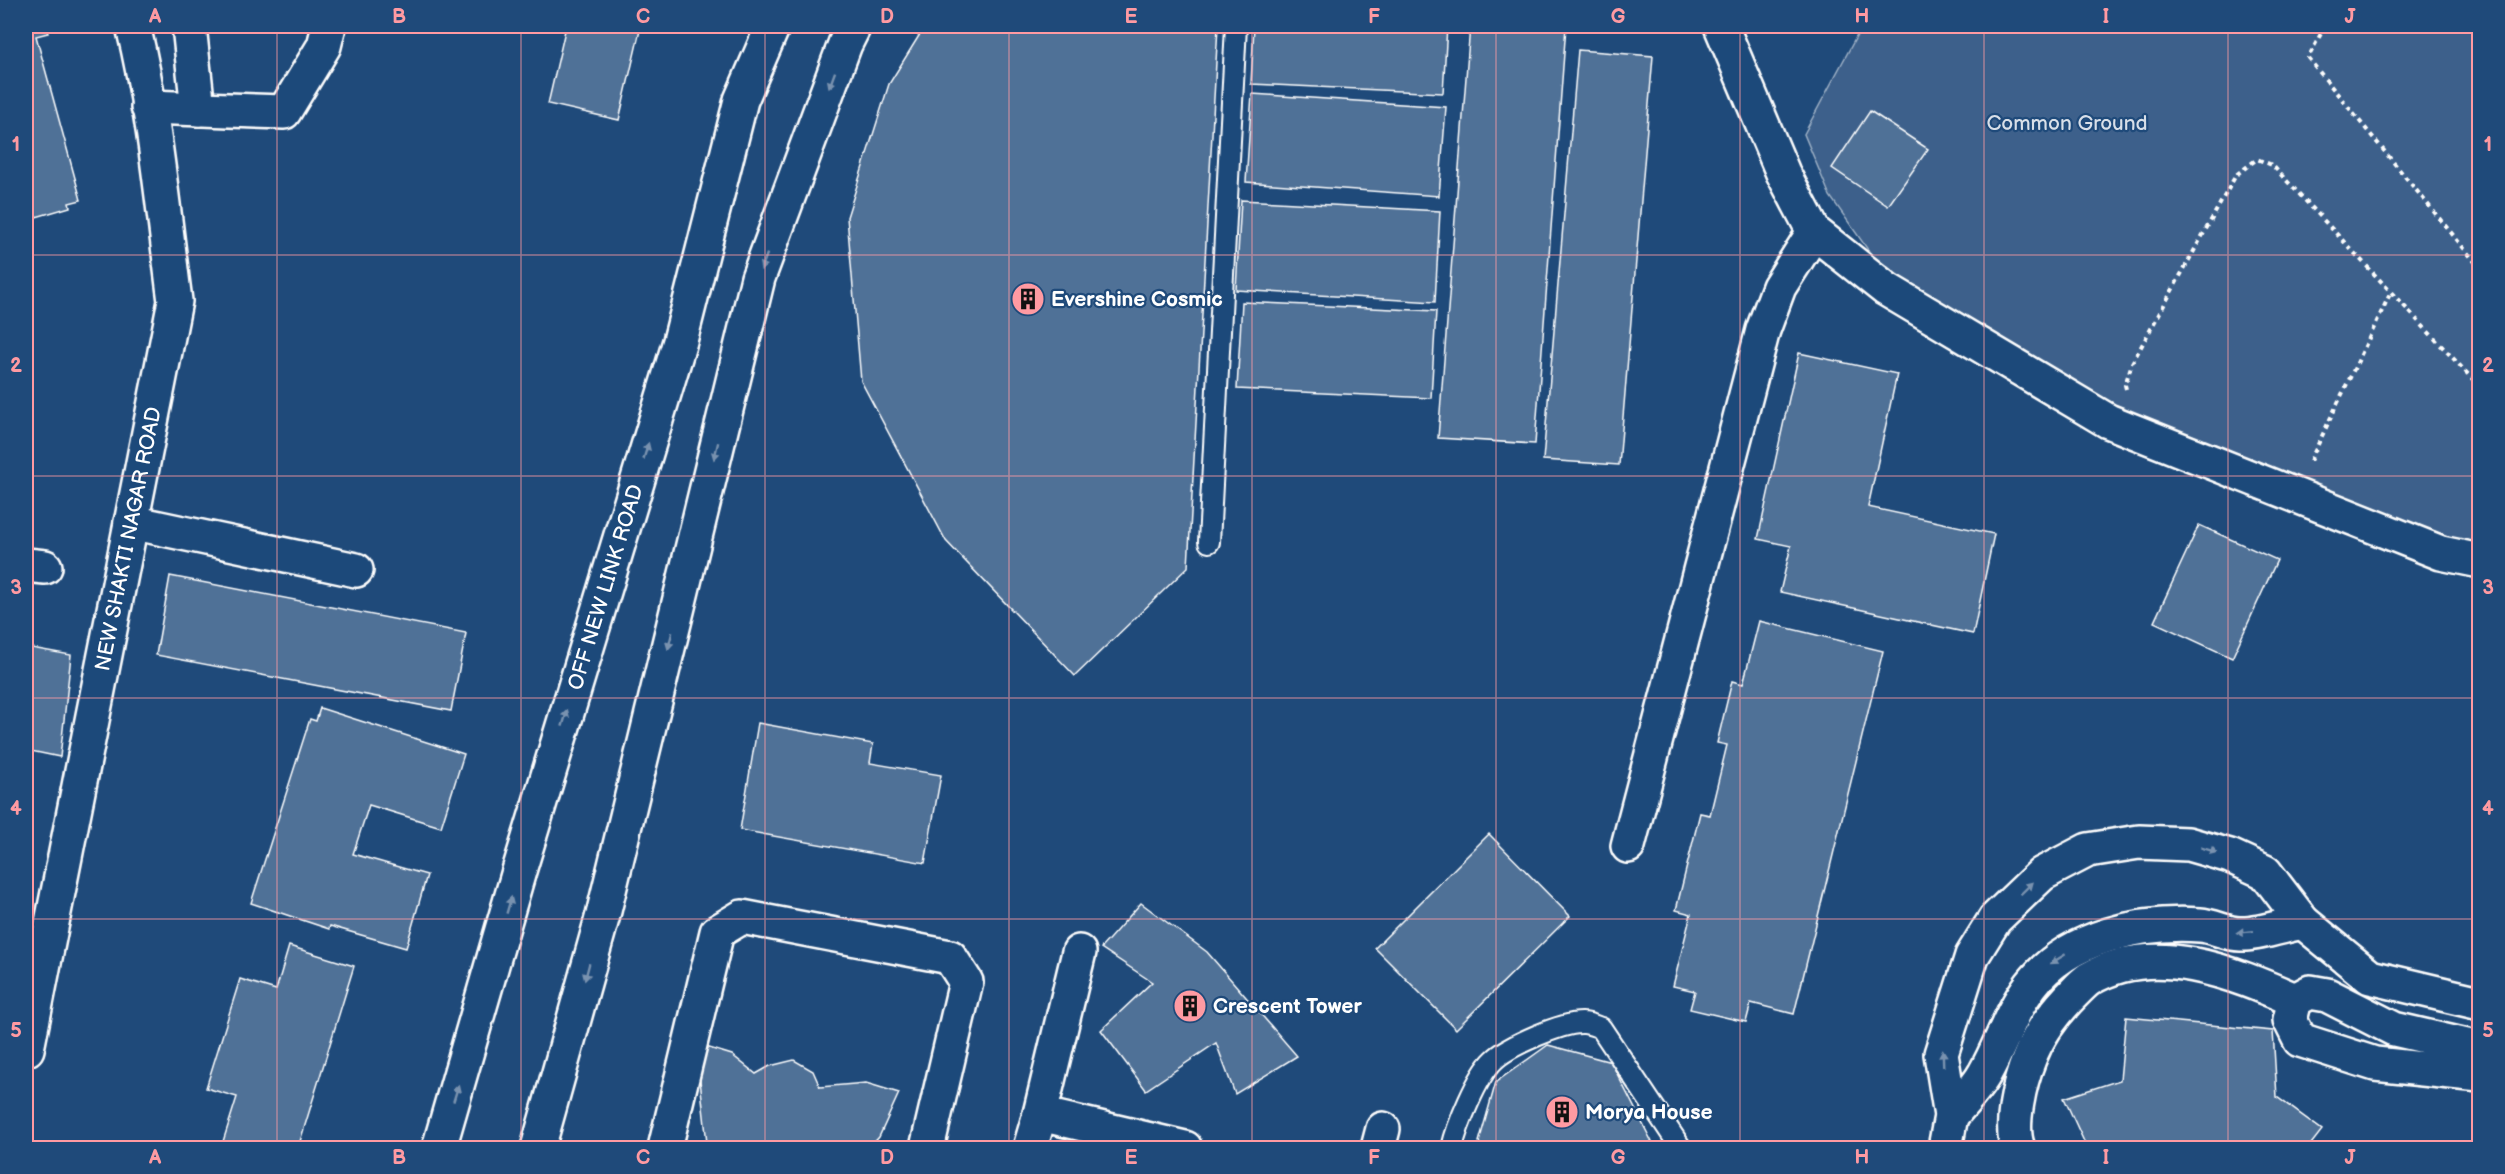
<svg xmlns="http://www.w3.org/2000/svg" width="2505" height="1174" font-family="'Balsamiq Sans',sans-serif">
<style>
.green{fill:#3c618b;stroke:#9eb0c5;stroke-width:1.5}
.building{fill:#507197;stroke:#fff;stroke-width:1.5}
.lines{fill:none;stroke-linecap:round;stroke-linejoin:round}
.service-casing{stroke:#fff;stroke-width:24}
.minor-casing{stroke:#fff;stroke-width:38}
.path{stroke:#fff;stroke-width:4;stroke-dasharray:4.5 4.5;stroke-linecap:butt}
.service{stroke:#1f4a7a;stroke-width:20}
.minor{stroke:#1f4a7a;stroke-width:33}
.oneway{fill:#7992af}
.grid{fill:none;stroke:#ff9aa2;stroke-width:1.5;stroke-opacity:0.55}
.labels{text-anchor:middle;stroke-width:4.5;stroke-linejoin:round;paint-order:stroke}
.park-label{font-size:21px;fill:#d8dfe8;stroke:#1f4a7a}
.poi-label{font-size:21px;font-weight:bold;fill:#fff;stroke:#1f4a7a;text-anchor:start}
.street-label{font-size:21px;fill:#fff;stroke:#1f4a7a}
.neatline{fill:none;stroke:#ff9aa2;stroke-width:2}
.grid-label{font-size:20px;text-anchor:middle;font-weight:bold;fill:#ff9aa2}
</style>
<rect width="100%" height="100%" fill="#1f4a7a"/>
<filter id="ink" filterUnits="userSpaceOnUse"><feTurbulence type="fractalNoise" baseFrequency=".0167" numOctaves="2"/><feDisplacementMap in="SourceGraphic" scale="12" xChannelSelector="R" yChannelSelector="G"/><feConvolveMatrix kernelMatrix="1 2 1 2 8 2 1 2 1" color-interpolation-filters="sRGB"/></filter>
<g filter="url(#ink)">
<path class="green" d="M 1862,26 L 2479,26 L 2479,547 L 2446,544 L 2115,412 L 1890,281 L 1830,196 L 1804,134 Z"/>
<g class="building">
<path d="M 26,26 L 46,26 L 48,33 L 36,36 L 81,200 L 69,203 L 70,207 L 26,220 Z"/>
<path d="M 566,26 L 641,26 L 619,120 L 548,104 Z"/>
<path d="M 925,26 L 1218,26 L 1188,567 L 1075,676 L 946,541 L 861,381 L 847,217 L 889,84 Z"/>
<path d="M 1254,26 L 1447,26 L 1443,93 L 1251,84 Z"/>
<path d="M 1470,26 L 1566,26 L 1535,444 L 1438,438 Z"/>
<path d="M 1578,50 L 1653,56 L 1619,465 L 1543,460 Z"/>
<path d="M 1252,94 L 1446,107 L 1439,196 L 1246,182 Z"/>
<path d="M 1870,111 L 1928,149 L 1888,206 L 1832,168 Z"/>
<path d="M 1241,200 L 1440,211 L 1435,302 L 1236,290 Z"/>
<path d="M 1242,302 L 1436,311 L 1431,398 L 1237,389 Z"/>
<path d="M 1799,353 L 1897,374 L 1868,507 L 1994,534 L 1973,634 L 1780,592 L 1791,546 L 1758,539 Z"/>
<path d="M 2199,525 L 2277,560 L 2232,658 L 2154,622 Z"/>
<path d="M 170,576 L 466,633 L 451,711 L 156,655 Z"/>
<path d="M 1759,621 L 1883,651 L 1794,1014 L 1751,1003 L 1746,1022 L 1690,1009 L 1695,991 L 1673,986 L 1691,914 L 1676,910 L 1700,813 L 1710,815 L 1727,745 L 1717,743 L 1732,681 L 1743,684 Z"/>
<path d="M 26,647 L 71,655 L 60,757 L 26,750 Z"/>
<path d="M 320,708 L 464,754 L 441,827 L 369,805 L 353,854 L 427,875 L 406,948 L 330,926 L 329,929 L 251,903 L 310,719 L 316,721 Z"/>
<path d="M 758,723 L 873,744 L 870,763 L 941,775 L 925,863 L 740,830 Z"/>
<path d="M 1489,834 L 1570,916 L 1456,1029 L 1375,948 Z"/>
<path d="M 1141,903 L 1207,952 L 1297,1056 L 1235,1094 L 1216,1043 L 1146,1090 L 1101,1030 L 1152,982 L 1101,948 Z"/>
<path d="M 289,946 L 354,966 L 298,1148 L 221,1148 L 237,1097 L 206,1088 L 240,979 L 276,990 Z"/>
<path d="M 2126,1017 L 2273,1031 L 2277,1097 L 2322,1130 L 2308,1148 L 2087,1148 L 2064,1098 L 2120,1080 Z"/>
<path d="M 696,1044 L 732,1055 L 756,1074 L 770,1066 L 794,1060 L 813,1071 L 820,1087 L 866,1083 L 899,1093 L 879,1137 L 869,1148 L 710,1148 L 707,1143 Z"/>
<path d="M 1548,1045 L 1611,1062 L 1655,1148 L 1482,1148 L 1479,1142 L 1496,1082 Z"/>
</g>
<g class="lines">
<g class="service-casing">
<g id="service">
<path d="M 1209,542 L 1236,26"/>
<path d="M 1452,1148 C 1457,1126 1477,1076 1494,1060 C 1508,1046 1563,1022 1583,1023 C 1589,1023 1595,1026 1601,1028 L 1681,1148"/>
</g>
</g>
<g class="minor-casing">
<g id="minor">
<path d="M 189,26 L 198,109"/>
<path d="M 1721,26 L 1783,173 L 1814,232 L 1886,289 L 2108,421 L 2441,553 L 2480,561"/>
<path d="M 148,107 L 284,112 L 324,46 L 329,26"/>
<path d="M 131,522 L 356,570"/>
<path d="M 26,565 L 45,567"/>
<path d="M 1628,846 L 1763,330 L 1779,287 L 1814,232"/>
<path d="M 1079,952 L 1040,1114 L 1185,1148"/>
<path id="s1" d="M 27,1049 L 175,301 C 163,210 155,116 133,26"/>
<path d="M 2480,1049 L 2394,1029 L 2327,995 L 2310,992 L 2295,1000 L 2290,1020 L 2300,1040 L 2375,1064 L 2480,1075"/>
<path d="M 1951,1116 C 1962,1102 1977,1088 1985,1073 C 2002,1043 2010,1013 2031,985 C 2068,936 2143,921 2200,925 C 2214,926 2227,934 2240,934 C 2256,935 2286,925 2303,922"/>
<path id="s2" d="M 439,1148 L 519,871 L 680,341 L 741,100 L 773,26"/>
<path d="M 538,1148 L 603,915 L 758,278 L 845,44 L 854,26"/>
<path d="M 665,1148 L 717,932 L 742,917 L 950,957 L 966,982 L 927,1148"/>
<path d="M 1030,1148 L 1040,1114"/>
<path d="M 1378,1148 L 1383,1129"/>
<path d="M 1945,1148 L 1951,1116 L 1941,1054 L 1972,956 L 1995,919 L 2042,874 L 2088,850 L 2139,842 L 2188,844 L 2230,856 L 2265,872 L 2303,922 L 2370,977 L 2480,1003"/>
<path d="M 2018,1148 C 2009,1126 2020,1081 2029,1059 C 2038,1035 2052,1016 2069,998 C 2075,992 2082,984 2089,979 C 2154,940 2233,973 2295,1000"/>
</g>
</g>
<g class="path">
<path d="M 2325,26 L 2308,58 L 2480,268"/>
<path d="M 2126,389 L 2125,385 L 2132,363 L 2236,175 L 2257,159 L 2272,165 L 2480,387"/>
<path d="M 2310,461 L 2391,292"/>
</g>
<use href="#service" class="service"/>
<use href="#minor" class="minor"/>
</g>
<defs><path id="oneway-solid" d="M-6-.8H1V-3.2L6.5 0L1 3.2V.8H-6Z" transform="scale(1.5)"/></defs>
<g class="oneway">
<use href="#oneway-solid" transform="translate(832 80) rotate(110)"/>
<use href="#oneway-solid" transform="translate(764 262) rotate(110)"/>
<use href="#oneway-solid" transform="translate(646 451) rotate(-73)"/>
<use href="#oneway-solid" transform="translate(716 451) rotate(104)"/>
<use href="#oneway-solid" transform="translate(670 641) rotate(104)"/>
<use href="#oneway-solid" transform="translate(565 718) rotate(-73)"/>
<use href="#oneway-solid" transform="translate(2209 850) rotate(17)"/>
<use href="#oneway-solid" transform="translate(2027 888) rotate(-44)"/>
<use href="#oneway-solid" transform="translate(509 905) rotate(-74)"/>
<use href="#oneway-solid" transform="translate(2245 932) rotate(175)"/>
<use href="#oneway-solid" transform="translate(2058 959) rotate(148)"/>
<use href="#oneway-solid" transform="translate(587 972) rotate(105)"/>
<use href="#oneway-solid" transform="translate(1943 1058) rotate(-92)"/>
<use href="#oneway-solid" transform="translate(456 1093) rotate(-73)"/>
</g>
</g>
<path class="grid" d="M 277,26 L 277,1148M 521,26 L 521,1148M 765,26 L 765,1148M 1009,26 L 1009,1148M 1252,26 L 1252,1148M 1496,26 L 1496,1148M 1740,26 L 1740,1148M 1984,26 L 1984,1148M 2228,26 L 2228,1148M 26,255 L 2480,255M 26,476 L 2480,476M 26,698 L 2480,698M 26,919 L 2480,919"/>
<defs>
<g id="building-disc" transform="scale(1.725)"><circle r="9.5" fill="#ff9aa2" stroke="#1f4a7a"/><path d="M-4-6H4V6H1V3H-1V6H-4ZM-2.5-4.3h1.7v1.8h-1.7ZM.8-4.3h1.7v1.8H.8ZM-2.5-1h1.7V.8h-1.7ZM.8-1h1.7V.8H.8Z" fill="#111"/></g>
</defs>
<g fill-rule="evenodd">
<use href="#building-disc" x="1028" y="299"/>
<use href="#building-disc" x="1190" y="1006"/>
<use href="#building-disc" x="1562" y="1112"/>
</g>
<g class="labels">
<g class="park-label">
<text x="2067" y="130">Common Ground</text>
</g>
<g class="poi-label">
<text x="1051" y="306">Evershine Cosmic</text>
<text x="1213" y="1013">Crescent Tower</text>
<text x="1585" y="1119">Morya House</text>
</g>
<g class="street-label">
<text dy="7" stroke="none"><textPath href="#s1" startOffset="520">NEW SHAKTI NAGAR ROAD</textPath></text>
<text dy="7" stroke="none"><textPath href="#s2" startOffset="585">OFF NEW LINK ROAD</textPath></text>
</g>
</g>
<rect width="2505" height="1174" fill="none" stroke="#1f4a7a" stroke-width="66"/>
<rect x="33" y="33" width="2439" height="1108" class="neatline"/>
<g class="grid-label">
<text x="155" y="23">A</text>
<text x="399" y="23">B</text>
<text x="643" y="23">C</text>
<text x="887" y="23">D</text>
<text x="1131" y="23">E</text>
<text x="1374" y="23">F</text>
<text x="1618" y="23">G</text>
<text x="1862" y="23">H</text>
<text x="2106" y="23">I</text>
<text x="2350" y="23">J</text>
<text x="16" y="151">1</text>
<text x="2488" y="151">1</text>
<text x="16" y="372">2</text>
<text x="2488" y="372">2</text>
<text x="16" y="594">3</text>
<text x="2488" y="594">3</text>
<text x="16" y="815">4</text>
<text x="2488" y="815">4</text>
<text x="16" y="1037">5</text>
<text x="2488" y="1037">5</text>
<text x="155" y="1164">A</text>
<text x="399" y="1164">B</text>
<text x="643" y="1164">C</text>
<text x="887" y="1164">D</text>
<text x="1131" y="1164">E</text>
<text x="1374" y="1164">F</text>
<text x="1618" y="1164">G</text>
<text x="1862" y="1164">H</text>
<text x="2106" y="1164">I</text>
<text x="2350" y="1164">J</text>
</g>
</svg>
